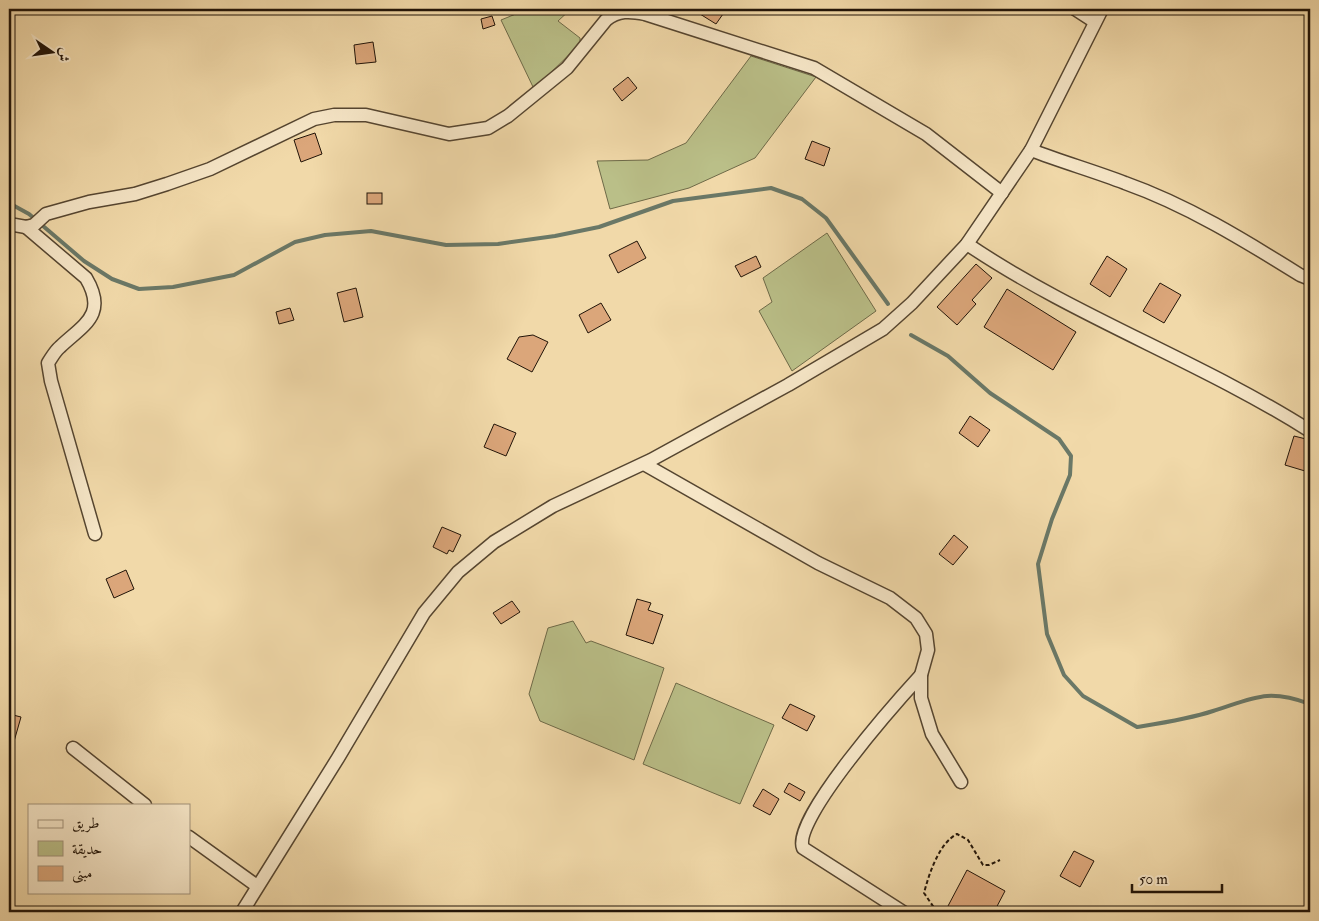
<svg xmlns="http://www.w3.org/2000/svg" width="1319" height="921" font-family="'IM FELL Double Pica',Amiri,serif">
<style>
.green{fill:#babf88;stroke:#6e6a48}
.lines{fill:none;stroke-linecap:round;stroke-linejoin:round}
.stream{stroke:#6a7867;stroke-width:4}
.building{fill:#dba67a;stroke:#211408}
.minor-casing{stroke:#554530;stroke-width:15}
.path{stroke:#211408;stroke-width:2;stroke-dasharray:4 2.5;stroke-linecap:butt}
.minor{stroke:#f6e6c7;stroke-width:12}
</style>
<rect width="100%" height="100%" fill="#f1d9a9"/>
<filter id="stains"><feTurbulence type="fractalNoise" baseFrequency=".004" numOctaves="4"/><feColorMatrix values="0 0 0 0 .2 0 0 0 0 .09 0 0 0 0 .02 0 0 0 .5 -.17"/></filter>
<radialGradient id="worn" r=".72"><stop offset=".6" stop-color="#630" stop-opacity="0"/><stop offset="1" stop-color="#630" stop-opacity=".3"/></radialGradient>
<g class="green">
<path d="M 528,9 L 571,9 L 558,21 L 580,38 L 580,44 L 534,89 L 501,20 Z"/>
<path d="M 751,56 L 816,77 L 755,158 L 689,188 L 610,209 L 597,161 L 648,160 L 686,143 Z"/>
<path d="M 827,233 L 876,311 L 792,371 L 759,311 L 772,302 L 763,278 Z"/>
<path d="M 573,621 L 586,643 L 591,641 L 664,668 L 634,760 L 540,721 L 529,694 L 548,628 Z"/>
<path d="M 676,683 L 774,725 L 740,804 L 643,764 Z"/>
</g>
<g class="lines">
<g class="stream">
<path d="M 9,203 L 29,214 L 84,261 L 112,279 L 139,289 L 173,287 L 234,275 L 295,242 L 325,235 L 371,231 L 446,245 L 498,244 L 555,236 L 599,227 L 673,201 L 771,188 L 802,199 L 826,218 L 888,304"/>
<path d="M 911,335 L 948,356 L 990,393 L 1059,439 L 1071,456 L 1070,475 L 1052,519 L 1038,564 L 1047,634 L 1064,675 L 1083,696 L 1137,727 C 1162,723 1189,719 1213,711 C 1254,698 1267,688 1310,704"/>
</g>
</g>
<g class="building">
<path d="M 692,9 L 714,9 L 723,14 L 716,24 Z"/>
<path d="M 492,16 L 495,25 L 483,29 L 481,19 Z"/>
<path d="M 373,42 L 376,62 L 356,64 L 354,45 Z"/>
<path d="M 628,77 L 637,88 L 622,101 L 613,89 Z"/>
<path d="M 315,133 L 322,154 L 301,162 L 294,140 Z"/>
<path d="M 812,141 L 830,148 L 824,166 L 805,159 Z"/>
<rect x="367" y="193" width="15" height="11"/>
<path d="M 637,241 L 646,258 L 618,273 L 609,255 Z"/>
<path d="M 756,256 L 761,267 L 741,277 L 735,266 Z"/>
<path d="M 1107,256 L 1127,269 L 1110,297 L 1090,284 Z"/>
<path d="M 976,264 L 992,278 L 972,300 L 976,304 L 957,325 L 937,307 Z"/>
<path d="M 1160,283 L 1181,295 L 1164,323 L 1143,311 Z"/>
<path d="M 356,288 L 363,317 L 344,322 L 337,293 Z"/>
<path d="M 1007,289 L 1076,332 L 1053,370 L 984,327 Z"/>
<path d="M 601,303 L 611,320 L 588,333 L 579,315 Z"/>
<path d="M 290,308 L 294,320 L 279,324 L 276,312 Z"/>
<path d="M 533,335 L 548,342 L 532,372 L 507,359 L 519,337 Z"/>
<path d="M 970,416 L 990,430 L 978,447 L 959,433 Z"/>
<path d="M 494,424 L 516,433 L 506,456 L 484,447 Z"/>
<path d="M 1294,436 L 1310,440 L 1310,455 L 1305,471 L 1285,465 Z"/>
<path d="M 442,527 L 461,535 L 453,552 L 449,550 L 447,554 L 433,547 Z"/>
<path d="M 954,535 L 968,547 L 953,565 L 939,554 Z"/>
<path d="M 126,570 L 134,589 L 114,598 L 106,579 Z"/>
<path d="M 637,599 L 651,603 L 648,610 L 663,615 L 653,644 L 626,635 Z"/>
<path d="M 512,601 L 520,612 L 501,624 L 493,613 Z"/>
<path d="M 790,704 L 815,716 L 807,731 L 782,718 Z"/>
<path d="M 9,714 L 21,717 L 11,752 L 9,751 Z"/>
<path d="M 789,783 L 805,792 L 800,801 L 784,792 Z"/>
<path d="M 763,789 L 779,799 L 770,815 L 753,806 Z"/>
<path d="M 1074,851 L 1094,861 L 1080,887 L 1060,876 Z"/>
<path d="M 967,870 L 1005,891 L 994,912 L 950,912 L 948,906 Z"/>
</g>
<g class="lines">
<g class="minor-casing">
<g id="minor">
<path d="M 1075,9 L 1095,22"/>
<path d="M 1031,150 C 1062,162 1094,171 1125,183 C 1187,205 1244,240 1300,275 L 1310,279"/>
<path d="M 9,224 L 26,227 L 34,225 L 46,214 L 89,202 L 135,194 L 167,184 L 210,169 L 314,119 L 334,115 L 366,115 L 449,134 L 488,128 L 508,116 L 567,68 L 606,20 C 618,10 630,11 645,14 L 814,68 L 926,134 L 1002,193"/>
<path d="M 26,227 L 86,278 C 108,315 83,325 60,347 C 55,351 52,357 48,363 L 51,381 L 95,534"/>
<path d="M 967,244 C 1075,317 1200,361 1310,431"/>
<path d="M 644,464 L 818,563 L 890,598 L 916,618 L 926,634 L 928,650 L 921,675 L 921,698 L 932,734 L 961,782"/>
<path d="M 73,748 L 145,805"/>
<path d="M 189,837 L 257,886"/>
<path d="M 242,912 L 338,758 L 424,613 L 458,572 L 494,542 L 553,506 L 651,460 L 788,385 L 883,329 L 912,303 L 967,244 L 1031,150 L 1102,9"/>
<path d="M 903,912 L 803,848 C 791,820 899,699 921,675"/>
</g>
</g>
<g class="path">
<path d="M 937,912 L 924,893 C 929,874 939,843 957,834 L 968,840 L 983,865 L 989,865 L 1000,860"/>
<path d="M 1024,912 L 1036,910 L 1044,912"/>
</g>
<use href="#minor" class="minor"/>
</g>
<rect width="1319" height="921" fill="none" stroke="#f1d9a9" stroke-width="30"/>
<rect x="10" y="10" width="1299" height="901" fill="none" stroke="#211408" stroke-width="2.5"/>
<rect x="15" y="15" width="1289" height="891" fill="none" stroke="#211408"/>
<rect x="28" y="804" width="162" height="90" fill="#f6e6c7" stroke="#a1927b"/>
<rect x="38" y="820" width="25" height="8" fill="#f6e6c7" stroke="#a1927b"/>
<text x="72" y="828" font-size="15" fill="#211408">طريق</text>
<rect x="38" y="841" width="25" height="15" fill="#babf88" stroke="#a1927b"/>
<text x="72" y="854" font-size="15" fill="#211408">حديقة</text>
<rect x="38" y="866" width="25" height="15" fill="#dba67a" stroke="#a1927b"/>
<text x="72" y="878" font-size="15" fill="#211408">مبنى</text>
<g transform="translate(52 52) rotate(103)" stroke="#f6e6c7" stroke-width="4" paint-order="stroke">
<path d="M0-4L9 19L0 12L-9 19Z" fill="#211408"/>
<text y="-8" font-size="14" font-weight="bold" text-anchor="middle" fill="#211408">ش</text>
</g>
<path d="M1132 884v8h90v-8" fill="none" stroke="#211408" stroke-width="2.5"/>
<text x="1139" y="884" font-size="15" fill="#211408" stroke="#f6e6c7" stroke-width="4" paint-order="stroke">50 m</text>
<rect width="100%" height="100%" filter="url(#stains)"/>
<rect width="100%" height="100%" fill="url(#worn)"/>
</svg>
